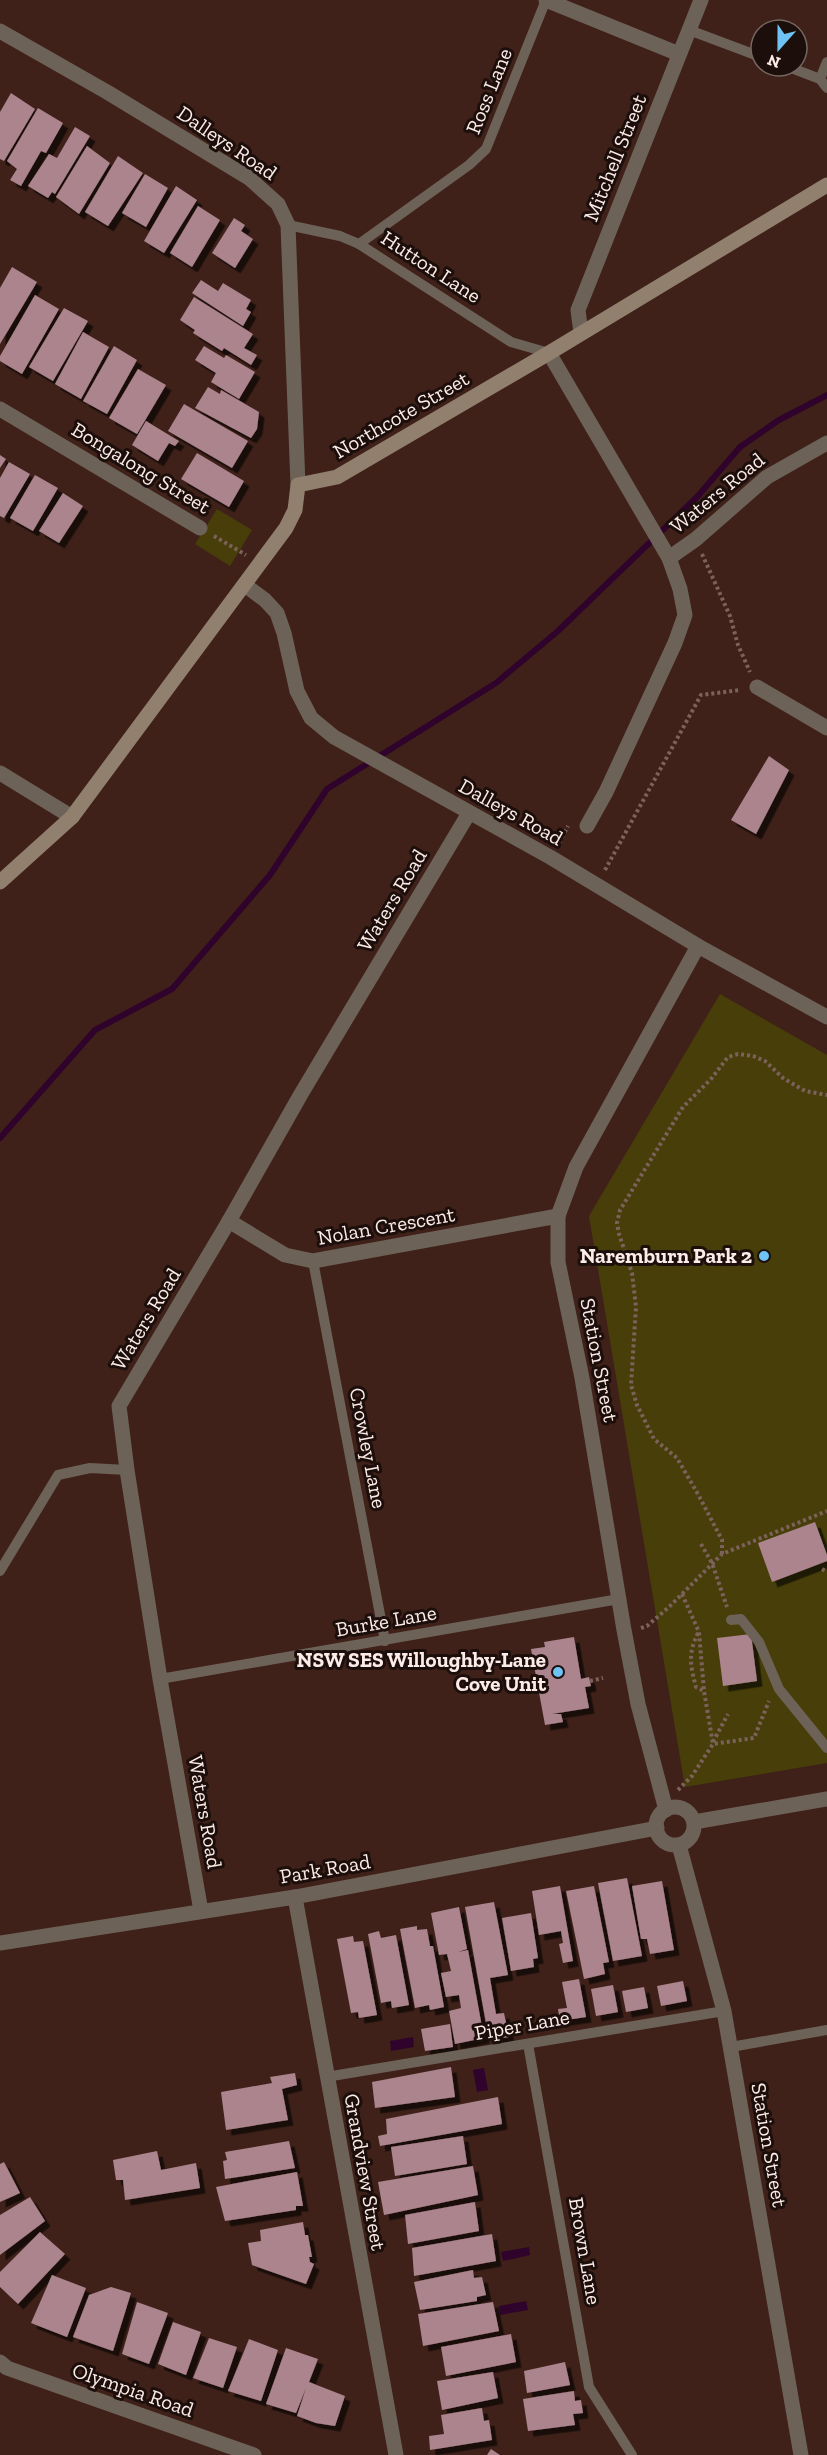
<svg xmlns="http://www.w3.org/2000/svg" width="827" height="2455" font-family="'Zilla Slab',serif">
<style>
.green{fill:#473e0a}
.water{fill:#2f032c}
.lines{fill:none;stroke-linecap:round;stroke-linejoin:round}
.stream{stroke:#2f032c;stroke-width:6}
.building{fill:#ab848d;filter:url(#shadow)}
.path{stroke:#7c625b;stroke-width:4;stroke-dasharray:3 3;stroke-linecap:butt}
.lane{stroke:#6d6257;stroke-width:10}
.street{stroke:#6d6257;stroke-width:15}
.secondary{stroke:#92806f;stroke-width:15}
.poi-dot{fill:#6fc2f4;stroke:#1c0f0b;stroke-width:2}
.labels{text-anchor:middle;stroke-width:6;stroke-linejoin:round;paint-order:stroke}
.street-label{font-size:21px;fill:#fcebe7;stroke:#1c0f0b}
.poi-label{font-size:21px;font-weight:bold;fill:#fcebe7;stroke:#1c0f0b;text-anchor:end}
</style>
<defs>
<filter id="shadow"><feDropShadow dx="5.5" dy="5.5" stdDeviation="0" flood-color="#0009"/></filter>
</defs>
<rect width="100%" height="100%" fill="#3f2119"/>
<g class="green">
<path d="M 217,509 L 252,530 L 230,566 L 195,544 Z"/>
<path d="M 720,994 L 827,1055 L 827,1763 L 685,1787 L 589,1216 Z"/>
</g>
<g class="water">
<path d="M 413,2037 L 414,2047 L 391,2051 L 390,2041 Z"/>
<path d="M 484,2068 L 488,2090 L 477,2092 L 473,2070 Z"/>
<path d="M 529,2247 L 530,2255 L 503,2261 L 501,2252 Z"/>
<path d="M 526,2301 L 528,2310 L 500,2315 L 499,2306 Z"/>
</g>
<g class="lines">
<path class="stream" d="M 0,1138 L 95,1030 L 172,989 L 270,875 L 327,789 L 496,683 L 558,631 L 697,497 L 740,447 L 779,420 L 827,395"/>
</g>
<g class="building">
<path d="M 11,93 L 35,109 L 4,161 L 0,159 L 0,112 Z"/>
<path d="M 38,108 L 63,123 L 46,153 L 41,151 L 21,186 L 10,180 L 17,169 L 7,161 Z"/>
<path d="M 75,127 L 90,136 L 55,194 L 52,192 L 48,198 L 28,186 L 49,154 L 57,158 Z"/>
<path d="M 87,146 L 110,163 L 79,214 L 56,197 Z"/>
<path d="M 118,156 L 143,173 L 108,226 L 85,212 Z"/>
<path d="M 145,174 L 168,188 L 146,227 L 122,213 Z"/>
<path d="M 176,186 L 197,200 L 164,253 L 144,241 Z"/>
<path d="M 198,206 L 220,220 L 192,267 L 170,253 Z"/>
<path d="M 234,218 L 245,225 L 241,231 L 253,239 L 235,268 L 212,253 Z"/>
<path d="M 12,267 L 37,282 L 0,344 L 0,288 Z"/>
<path d="M 201,280 L 218,291 L 223,283 L 251,300 L 246,309 L 251,312 L 243,326 L 192,293 Z"/>
<path d="M 35,295 L 59,309 L 22,374 L 0,361 L 0,356 Z"/>
<path d="M 194,297 L 253,334 L 244,348 L 257,355 L 251,365 L 224,348 L 222,351 L 193,333 L 195,330 L 180,320 Z"/>
<path d="M 64,308 L 88,321 L 53,381 L 29,367 Z"/>
<path d="M 83,332 L 109,347 L 81,399 L 55,384 Z"/>
<path d="M 114,346 L 137,360 L 107,414 L 83,401 Z"/>
<path d="M 204,346 L 224,358 L 226,355 L 255,372 L 239,399 L 211,382 L 216,373 L 195,360 Z"/>
<path d="M 138,369 L 166,385 L 137,434 L 109,418 Z"/>
<path d="M 208,387 L 220,394 L 221,390 L 259,412 L 257,429 L 251,438 L 195,408 Z"/>
<path d="M 184,404 L 248,441 L 232,468 L 168,431 Z"/>
<path d="M 146,421 L 179,441 L 175,446 L 169,443 L 158,461 L 132,445 Z"/>
<path d="M 197,453 L 244,481 L 229,507 L 181,479 Z"/>
<path d="M 0,455 L 6,459 L 0,468 Z"/>
<path d="M 9,462 L 30,474 L 4,518 L 0,516 L 0,478 Z"/>
<path d="M 35,475 L 58,488 L 33,531 L 10,518 Z"/>
<path d="M 63,493 L 83,506 L 59,543 L 39,531 Z"/>
<path d="M 769,756 L 789,770 L 756,834 L 731,820 Z"/>
<path d="M 815,1522 L 827,1555 L 827,1561 L 772,1582 L 758,1543 Z"/>
<path d="M 751,1634 L 757,1681 L 723,1686 L 717,1638 Z"/>
<path d="M 574,1637 L 581,1679 L 589,1677 L 591,1686 L 585,1687 L 589,1708 L 552,1714 L 561,1714 L 563,1722 L 545,1725 L 531,1649 L 545,1647 L 544,1642 Z"/>
<path d="M 627,1878 L 642,1956 L 613,1961 L 598,1883 Z"/>
<path d="M 662,1881 L 674,1950 L 650,1954 L 647,1939 L 641,1939 L 632,1886 Z"/>
<path d="M 560,1886 L 573,1961 L 563,1963 L 559,1944 L 563,1943 L 561,1931 L 539,1935 L 532,1891 Z"/>
<path d="M 594,1886 L 609,1962 L 603,1963 L 605,1974 L 584,1979 L 566,1891 Z"/>
<path d="M 494,1902 L 508,1975 L 490,1978 L 496,2014 L 504,2013 L 509,2037 L 489,2040 L 465,1907 Z"/>
<path d="M 459,1907 L 467,1949 L 458,1952 L 468,1950 L 484,2038 L 455,2044 L 449,2011 L 461,2008 L 459,1995 L 446,1997 L 441,1973 L 451,1971 L 447,1954 L 439,1955 L 431,1913 Z"/>
<path d="M 531,1913 L 538,1958 L 533,1959 L 534,1967 L 511,1971 L 502,1918 Z"/>
<path d="M 417,1926 L 417,1930 L 427,1929 L 430,1946 L 433,1946 L 444,2007 L 430,2010 L 429,2005 L 415,2008 L 400,1929 Z"/>
<path d="M 379,1931 L 381,1938 L 396,1935 L 409,2005 L 392,2008 L 391,2001 L 381,2003 L 368,1934 Z"/>
<path d="M 353,1936 L 354,1942 L 363,1941 L 377,2015 L 359,2018 L 358,2012 L 351,2013 L 337,1939 Z"/>
<path d="M 579,1979 L 586,2017 L 560,2021 L 558,2009 L 567,2008 L 562,1982 Z"/>
<path d="M 683,1981 L 687,2001 L 661,2006 L 657,1986 Z"/>
<path d="M 613,1985 L 618,2012 L 596,2016 L 591,1989 Z"/>
<path d="M 644,1987 L 648,2008 L 626,2012 L 622,1991 Z"/>
<path d="M 450,2024 L 453,2047 L 425,2051 L 421,2029 Z"/>
<path d="M 451,2067 L 455,2097 L 375,2108 L 372,2082 Z"/>
<path d="M 295,2073 L 297,2085 L 282,2089 L 288,2120 L 226,2130 L 221,2092 L 272,2083 L 270,2077 Z"/>
<path d="M 498,2097 L 502,2124 L 380,2146 L 378,2136 L 387,2134 L 386,2119 Z"/>
<path d="M 463,2136 L 467,2164 L 395,2176 L 391,2147 Z"/>
<path d="M 289,2141 L 295,2168 L 225,2179 L 223,2161 L 227,2160 L 225,2152 Z"/>
<path d="M 157,2151 L 161,2170 L 196,2163 L 200,2188 L 125,2200 L 123,2180 L 116,2180 L 113,2160 Z"/>
<path d="M 4,2162 L 20,2193 L 0,2202 L 0,2164 Z"/>
<path d="M 473,2166 L 478,2195 L 384,2215 L 378,2182 Z"/>
<path d="M 297,2172 L 303,2206 L 296,2206 L 296,2210 L 225,2221 L 216,2187 Z"/>
<path d="M 30,2197 L 45,2221 L 0,2255 L 0,2215 Z"/>
<path d="M 475,2202 L 479,2231 L 408,2244 L 405,2215 Z"/>
<path d="M 303,2222 L 305,2235 L 308,2235 L 312,2257 L 309,2257 L 310,2262 L 314,2264 L 306,2284 L 252,2265 L 248,2243 L 261,2241 L 260,2230 Z"/>
<path d="M 40,2232 L 65,2254 L 18,2304 L 0,2287 L 0,2272 Z"/>
<path d="M 492,2234 L 496,2261 L 414,2276 L 412,2248 Z"/>
<path d="M 473,2270 L 474,2278 L 482,2277 L 486,2295 L 477,2297 L 477,2301 L 420,2310 L 414,2282 Z"/>
<path d="M 52,2275 L 86,2288 L 67,2337 L 31,2323 Z"/>
<path d="M 111,2287 L 131,2293 L 113,2351 L 73,2337 L 89,2295 Z"/>
<path d="M 137,2302 L 168,2313 L 149,2364 L 122,2354 Z"/>
<path d="M 493,2302 L 499,2331 L 423,2346 L 418,2314 Z"/>
<path d="M 173,2322 L 201,2332 L 186,2375 L 158,2364 Z"/>
<path d="M 511,2334 L 516,2362 L 446,2376 L 441,2347 Z"/>
<path d="M 209,2338 L 237,2347 L 223,2388 L 193,2378 Z"/>
<path d="M 249,2339 L 278,2350 L 261,2401 L 228,2391 Z"/>
<path d="M 286,2348 L 318,2359 L 309,2382 L 345,2396 L 335,2426 L 316,2423 L 297,2416 L 306,2388 L 296,2413 L 266,2404 Z"/>
<path d="M 565,2362 L 570,2385 L 527,2393 L 524,2371 Z"/>
<path d="M 493,2372 L 498,2398 L 442,2410 L 437,2381 Z"/>
<path d="M 574,2391 L 575,2401 L 581,2400 L 583,2413 L 573,2414 L 575,2425 L 528,2431 L 523,2399 Z"/>
<path d="M 482,2408 L 484,2421 L 489,2420 L 492,2440 L 430,2450 L 429,2436 L 444,2434 L 441,2415 Z"/>
<path d="M 491,2449 L 500,2455 L 487,2455 Z"/>
</g>
<g class="lines">
<g class="path">
<path d="M 214,536 L 246,555"/>
<path d="M 702,554 L 730,616 L 738,645 L 750,672"/>
<path d="M 559,843 L 568,826"/>
<path d="M 605,870 L 701,695 L 740,690"/>
<path d="M 701,1544 L 712,1563 L 727,1607"/>
<path d="M 722,1554 L 722,1540 L 699,1496 L 677,1458 L 654,1439 L 637,1405 L 631,1385 L 636,1307 L 632,1273 L 619,1234 L 617,1223 L 620,1210 L 683,1107 L 711,1079 L 728,1057 L 738,1054 L 753,1056 L 765,1061 L 783,1078 L 805,1091 L 827,1095"/>
<path d="M 822,1569 L 827,1572"/>
<path d="M 682,1594 L 699,1632 L 704,1691 L 713,1744"/>
<path d="M 641,1628 L 647,1626 L 669,1607 L 722,1554 L 827,1511"/>
<path d="M 698,1633 C 688,1653 690,1665 696,1687 L 704,1691"/>
<path d="M 590,1681 L 603,1678"/>
<path d="M 713,1742 L 728,1714"/>
<path d="M 678,1790 L 692,1776 L 713,1744 L 754,1738 L 769,1701"/>
</g>
<g class="lane">
<path d="M 689,30 L 761,57"/>
<path d="M 786,66 L 820,79 L 827,88"/>
<path d="M 820,79 L 827,62"/>
<path d="M 288,225 L 340,236 L 359,244 L 511,342 L 549,353"/>
<path d="M 359,244 L 469,165 L 486,149 L 546,0"/>
<path d="M 313,1261 L 385,1641"/>
<path d="M 0,1571 L 58,1475 L 90,1468 L 127,1470"/>
<path d="M 731,1620 L 741,1619 L 759,1642 L 779,1689 L 827,1748"/>
<path d="M 160,1679 L 619,1599"/>
<path d="M 528,2044 L 589,2387 L 632,2455"/>
<path d="M 731,2047 L 827,2030"/>
<path d="M 326,2077 L 724,2011"/>
</g>
<g class="street">
<path d="M 546,0 L 679,54"/>
<path d="M 0,31 L 107,92 L 249,178 L 278,204 L 288,225 L 298,485"/>
<path d="M 581,333 L 578,310 L 701,0"/>
<path d="M 549,353 L 669,558"/>
<path d="M 0,409 L 200,528"/>
<path d="M 245,585 L 265,600 L 277,613 L 284,633 L 297,691 L 311,718 L 334,737 L 550,857 L 698,946 L 827,1017"/>
<path d="M 757,687 L 827,728"/>
<path d="M 0,773 L 72,817"/>
<path d="M 587,826 L 606,792 L 675,643 L 685,615 L 680,589 L 669,558 L 696,539 L 767,477 L 827,443"/>
<path d="M 229,1221 L 285,1255 L 313,1261 L 558,1216"/>
<circle cx="675" cy="1826" r="19"/>
<path d="M 666,1810 L 638,1704 L 624,1630 L 582,1378 L 558,1262 L 558,1216 L 576,1167 L 698,946"/>
<path d="M 694,1822 L 827,1799"/>
<path d="M 679,1845 L 724,2011 L 801,2455"/>
<path d="M 295,1897 L 396,2455"/>
<path d="M 201,1911 L 160,1679 L 127,1470 L 119,1406 L 229,1221 L 301,1094 L 469,813"/>
<path d="M 0,1943 L 295,1897 L 657,1828"/>
<path d="M 0,2362 L 7,2368 L 254,2455"/>
</g>
<path class="secondary" d="M 0,882 L 72,817 L 286,528 L 295,510 L 298,485 L 337,477 L 549,353 L 827,185"/>
</g>
<g class="poi-dot">
<circle cx="764" cy="1256" r="6"/>
<circle cx="558" cy="1672" r="6"/>
</g>
<g class="labels">
<g class="street-label">
<text transform="translate(489 91) rotate(-68)" y="7">Ross Lane</text>
<text transform="translate(227 143) rotate(34)" y="7">Dalleys Road</text>
<text transform="translate(615 158) rotate(-68)" y="7">Mitchell Street</text>
<text transform="translate(431 267) rotate(33)" y="7">Hutton Lane</text>
<text transform="translate(401 415) rotate(-30)" y="7">Northcote Street</text>
<text transform="translate(141 468) rotate(31)" y="7">Bongalong Street</text>
<text transform="translate(717 493) rotate(-39)" y="7">Waters Road</text>
<text transform="translate(511 812) rotate(29)" y="7">Dalleys Road</text>
<text transform="translate(392 900) rotate(-59)" y="7">Waters Road</text>
<text transform="translate(386 1226) rotate(-10)" y="7">Nolan Crescent</text>
<text transform="translate(146 1319) rotate(-59)" y="7">Waters Road</text>
<text transform="translate(599 1360) rotate(79)" y="7">Station Street</text>
<text transform="translate(368 1448) rotate(79)" y="7">Crowley Lane</text>
<text transform="translate(386 1621) rotate(-10)" y="7">Burke Lane</text>
<text transform="translate(205 1812) rotate(80)" y="7">Waters Road</text>
<text transform="translate(325 1869) rotate(-10)" y="7">Park Road</text>
<text transform="translate(522 2025) rotate(-10)" y="7">Piper Lane</text>
<text transform="translate(769 2145) rotate(80)" y="7">Station Street</text>
<text transform="translate(365 2172) rotate(80)" y="7">Grandview Street</text>
<text transform="translate(585 2251) rotate(80)" y="7">Brown Lane</text>
<text transform="translate(133 2390) rotate(19)" y="7">Olympia Road</text>
</g>
<g class="poi-label">
<text x="752" y="1263">Naremburn Park 2</text>
<text x="546" y="1667">NSW SES Willoughby-Lane<tspan x="546" dy="24">Cove Unit</tspan></text>
</g>
</g>
<g transform="translate(779 48) rotate(201)"><circle r="28" fill="#1c0f0b" stroke="#766763" stroke-width="1.5"/>
<path d="M0-4.5L10 22L0 15L-10 22Z" fill="#6fc2f4"/>
<text y="-9" font-size="16" font-weight="bold" text-anchor="middle" fill="#fcebe7">N</text>
</g>
</svg>
